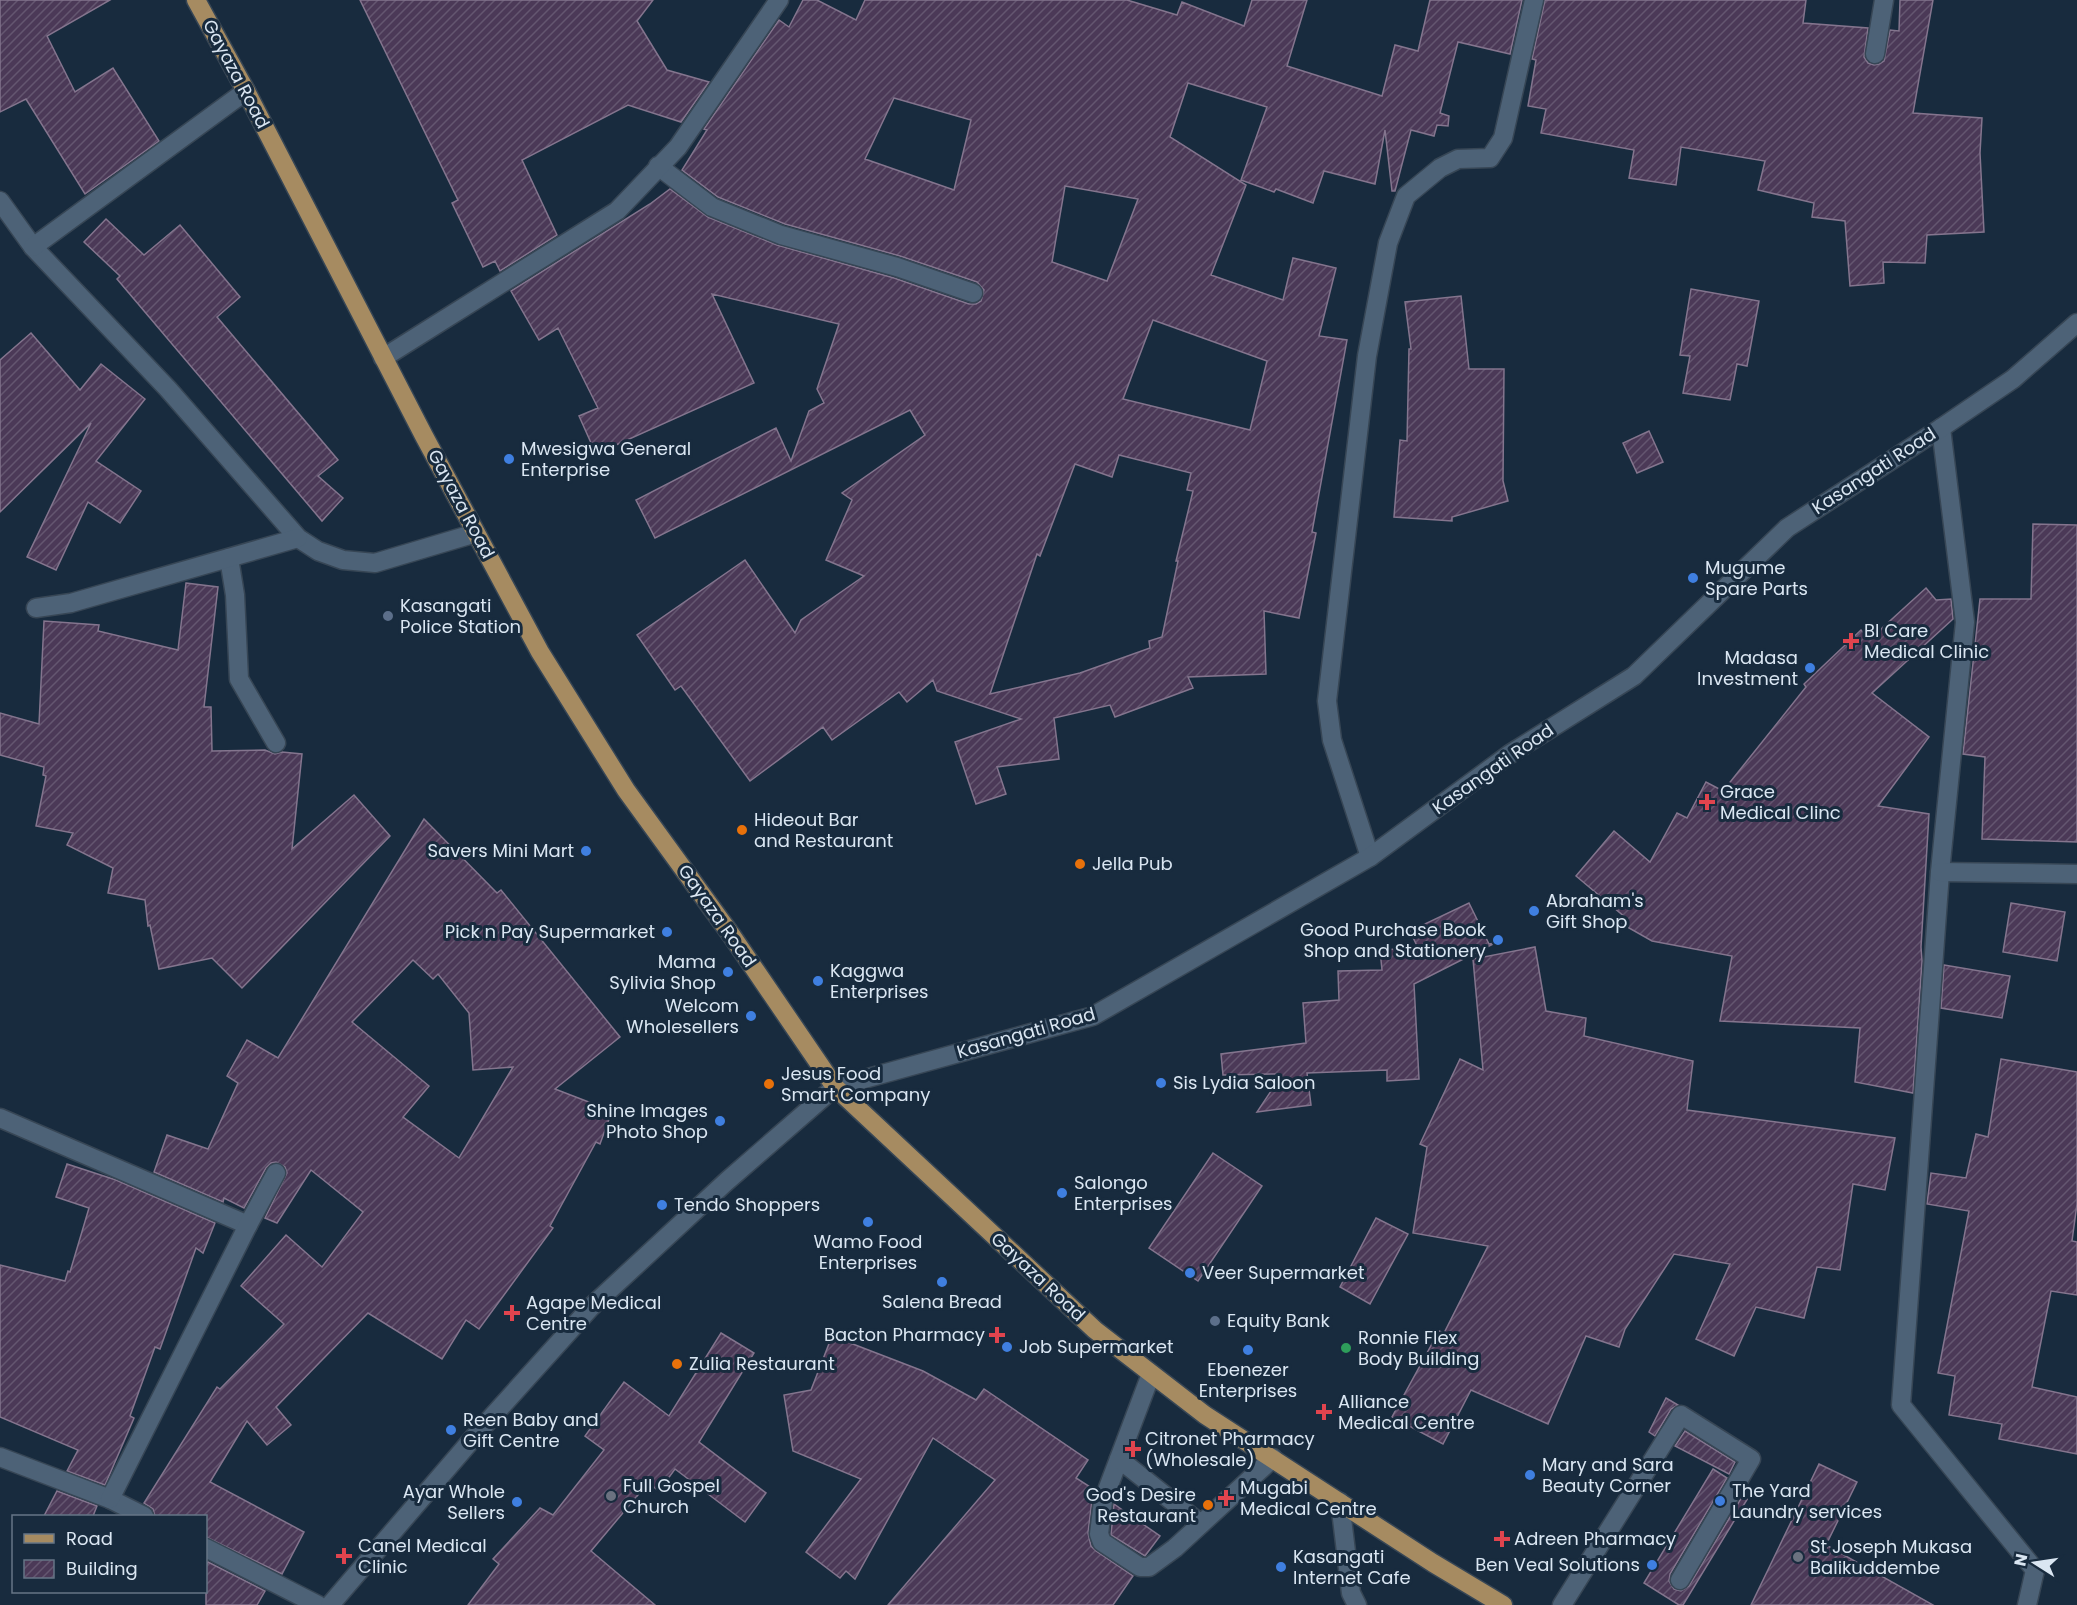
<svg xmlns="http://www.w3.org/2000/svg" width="2077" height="1605" font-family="Poppins,sans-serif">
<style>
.building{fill:url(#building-hatch);stroke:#84758e;stroke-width:1.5;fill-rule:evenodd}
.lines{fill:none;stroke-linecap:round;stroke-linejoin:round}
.minor-casing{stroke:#374655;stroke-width:21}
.major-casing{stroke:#374655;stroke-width:21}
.minor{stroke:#4d6277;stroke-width:18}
.major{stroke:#a68b61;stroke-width:18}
.shop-dot{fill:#3f7fe0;stroke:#182b3e;stroke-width:2}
.service-dot{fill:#5c6f8a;stroke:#182b3e;stroke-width:2}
.health-dot{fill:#e0444e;stroke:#182b3e;stroke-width:2}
.food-dot{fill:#e8710a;stroke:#182b3e;stroke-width:2}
.leisure-dot{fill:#2e9e5b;stroke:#182b3e;stroke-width:2}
.worship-dot{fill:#6b7280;stroke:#182b3e;stroke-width:2}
.labels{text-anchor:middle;stroke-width:6;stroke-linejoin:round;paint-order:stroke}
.street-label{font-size:18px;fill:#dae6f2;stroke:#182b3e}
.poi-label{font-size:18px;fill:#dae6f2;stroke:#182b3e;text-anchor:start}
</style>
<defs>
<pattern id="building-hatch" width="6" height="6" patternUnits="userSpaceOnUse" patternTransform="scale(1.5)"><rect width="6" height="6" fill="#4b3957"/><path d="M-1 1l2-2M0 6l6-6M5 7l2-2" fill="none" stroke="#645670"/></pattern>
</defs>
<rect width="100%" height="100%" fill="#182b3e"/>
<g class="building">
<path d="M 0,0 L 110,0 L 47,36 L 75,92 L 113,68 L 159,141 L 85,194 L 26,99 L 0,112 Z"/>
<path d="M 360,0 L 653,0 L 637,21 L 667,70 L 709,82 L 681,122 L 628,105 L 522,160 L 557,235 L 500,271 L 495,261 L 483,267 L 452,203 L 458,200 Z"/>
<path d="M 803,0 L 817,0 L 856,20 L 865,0 L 1127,0 L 1177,15 L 1182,2 L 1244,26 L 1252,0 L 1307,0 L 1287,66 L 1382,96 L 1395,45 L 1418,51 L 1430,0 L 1522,0 L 1510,54 L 1458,42 L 1440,113 L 1449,116 L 1448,126 L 1437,125 L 1434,136 L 1411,130 L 1395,191 L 1392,191 L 1385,130 L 1375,184 L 1324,171 L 1313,203 L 1276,189 L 1274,192 L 1241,180 L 1267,107 L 1188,83 L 1170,137 L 1246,185 L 1211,275 L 1283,300 L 1293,258 L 1336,268 L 1319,336 L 1347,340 L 1312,532 L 1316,533 L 1299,618 L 1264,611 L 1266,674 L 1188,677 L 1193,688 L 1115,717 L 1110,705 L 1054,718 L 1059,759 L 997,767 L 1006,794 L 976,804 L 955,742 L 1021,719 L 937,691 L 933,680 L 907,702 L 899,692 L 832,740 L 823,727 L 750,781 L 681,686 L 675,690 L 637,635 L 745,560 L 795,633 L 801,620 L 864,576 L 826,560 L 852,500 L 842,493 L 925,435 L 910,410 L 655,538 L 636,500 L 776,428 L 791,461 L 809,411 L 824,403 L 817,389 L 839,324 L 712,294 L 754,383 L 596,454 L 579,416 L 598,408 L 558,328 L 539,340 L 511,291 L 650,204 L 670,189 L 708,217 L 777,245 L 894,278 L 969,304 L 976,304 L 981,301 L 984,290 L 977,282 L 900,256 L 785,224 L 718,197 L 682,170 L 707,130 L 704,129 L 779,20 L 789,27 ZM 894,98 L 971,120 L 954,190 L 865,159 ZM 1065,186 L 1138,199 L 1107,281 L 1052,262 ZM 1153,320 L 1267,361 L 1250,430 L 1123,399 ZM 1119,455 L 1191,473 L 1187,490 L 1193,491 L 1176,561 L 1178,561 L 1162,637 L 1149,641 L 1150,648 L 1080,673 L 990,694 L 1037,554 L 1040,556 L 1075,464 L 1112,477 Z"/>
<path d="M 1545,0 L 1806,0 L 1803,23 L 1868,28 L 1864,57 L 1868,63 L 1874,65 L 1879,64 L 1884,61 L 1890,30 L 1899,31 L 1900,0 L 1933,0 L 1913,113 L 1982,118 L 1980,153 L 1984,232 L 1927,235 L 1925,263 L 1883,262 L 1884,283 L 1850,286 L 1845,221 L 1812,217 L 1814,203 L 1758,190 L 1765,161 L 1681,147 L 1676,185 L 1629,178 L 1634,150 L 1541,133 L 1546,109 L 1528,106 L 1536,60 L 1532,59 Z"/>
<path d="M 106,219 L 144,255 L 180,225 L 240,297 L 217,317 L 338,460 L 318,476 L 343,498 L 322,521 L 117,279 L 120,276 L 84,242 Z"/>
<path d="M 1691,289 L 1759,301 L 1747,366 L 1737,364 L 1730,400 L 1683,393 L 1690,356 L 1680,355 Z"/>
<path d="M 1461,296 L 1469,369 L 1504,369 L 1503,481 L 1508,501 L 1452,517 L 1452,521 L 1394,517 L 1400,440 L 1407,441 L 1409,349 L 1411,349 L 1405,302 Z"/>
<path d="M 31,333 L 80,390 L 101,364 L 145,399 L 96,461 L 141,491 L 120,523 L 88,502 L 56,570 L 27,557 L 91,423 L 0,512 L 0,360 Z"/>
<path d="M 1649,431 L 1663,462 L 1637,473 L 1623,443 Z"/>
<path d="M 2033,524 L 2077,525 L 2077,842 L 1982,839 L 1985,757 L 1963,754 L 1980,599 L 2031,599 Z"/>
<path d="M 186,583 L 218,587 L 204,707 L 211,707 L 212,751 L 265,750 L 275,754 L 282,752 L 302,754 L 292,849 L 354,795 L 390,836 L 242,988 L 212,958 L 159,969 L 150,925 L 148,926 L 145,900 L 108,893 L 113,868 L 67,845 L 73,833 L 36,826 L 46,776 L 43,775 L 44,767 L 0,755 L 0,713 L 39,724 L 44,621 L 99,625 L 98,631 L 178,650 Z"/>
<path d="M 1926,588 L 1936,600 L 1951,599 L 1953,619 L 1872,693 L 1929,737 L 1878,806 L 1929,814 L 1921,947 L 1922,961 L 1913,1093 L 1855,1082 L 1860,1028 L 1720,1021 L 1732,956 L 1652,941 L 1622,924 L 1626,918 L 1576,876 L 1614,831 L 1650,862 L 1677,813 L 1687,818 L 1706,782 L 1723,791 L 1806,687 L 1804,684 L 1861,630 L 1870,639 Z"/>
<path d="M 424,819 L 497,893 L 501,890 L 620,1037 L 555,1089 L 612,1111 L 600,1144 L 596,1142 L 550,1226 L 553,1228 L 479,1329 L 466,1320 L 442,1359 L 368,1313 L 276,1407 L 291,1425 L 267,1445 L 247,1421 L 210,1482 L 304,1532 L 282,1574 L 206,1537 L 206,1516 L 155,1516 L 153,1509 L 144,1503 L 217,1387 L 220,1389 L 284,1324 L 241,1286 L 286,1235 L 322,1267 L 363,1212 L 311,1170 L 277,1223 L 265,1218 L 287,1173 L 285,1167 L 276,1162 L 271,1163 L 266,1168 L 244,1208 L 224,1198 L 223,1202 L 154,1172 L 167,1135 L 208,1149 L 238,1083 L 227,1076 L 247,1040 L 278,1058 ZM 413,960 L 433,979 L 438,974 L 469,1013 L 473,1070 L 513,1067 L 459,1158 L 403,1117 L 429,1086 L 352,1022 Z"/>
<path d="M 1469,903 L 1489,944 L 1495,943 L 1414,984 L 1419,1079 L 1387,1081 L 1387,1070 L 1307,1073 L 1311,1105 L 1257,1112 L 1277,1082 L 1276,1074 L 1223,1075 L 1221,1054 L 1306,1043 L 1303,1003 L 1339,1000 L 1338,971 L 1382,970 L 1380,950 L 1418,948 L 1410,931 Z"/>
<path d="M 2011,903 L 2065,912 L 2057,961 L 2003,952 Z"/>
<path d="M 1535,947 L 1546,1011 L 1586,1018 L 1584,1036 L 1693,1061 L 1687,1110 L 1895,1138 L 1885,1190 L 1853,1184 L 1840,1270 L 1817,1267 L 1804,1318 L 1756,1307 L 1734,1356 L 1696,1339 L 1730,1264 L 1674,1254 L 1625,1329 L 1619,1347 L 1586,1336 L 1548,1424 L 1471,1390 L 1443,1444 L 1392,1417 L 1439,1331 L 1444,1333 L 1488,1246 L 1413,1233 L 1427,1147 L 1420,1144 L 1460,1059 L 1483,1070 L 1473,959 Z"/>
<path d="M 1944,965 L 2010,976 L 2002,1018 L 1941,1008 Z"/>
<path d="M 2001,1059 L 2077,1072 L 2077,1204 L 2072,1241 L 2077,1242 L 2077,1295 L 2051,1291 L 2032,1387 L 2077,1397 L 2077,1454 L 1999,1439 L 2002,1424 L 1949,1415 L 1955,1376 L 1938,1373 L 1969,1211 L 1927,1204 L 1931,1173 L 1966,1178 L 1976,1134 L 1988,1137 Z"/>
<path d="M 1213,1153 L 1262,1186 L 1198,1281 L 1149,1248 Z"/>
<path d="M 67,1164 L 116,1180 L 215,1223 L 203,1253 L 196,1248 L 160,1349 L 155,1347 L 130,1416 L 134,1418 L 105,1485 L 67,1471 L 78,1450 L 0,1417 L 0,1265 L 65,1281 L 68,1271 L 70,1272 L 89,1208 L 56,1197 Z"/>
<path d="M 1376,1218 L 1408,1234 L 1370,1304 L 1340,1287 Z"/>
<path d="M 721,1333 L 754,1353 L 699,1442 L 766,1493 L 745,1522 L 675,1469 L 659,1491 L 648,1483 L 591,1551 L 655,1605 L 468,1605 L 499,1564 L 493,1559 L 540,1508 L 553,1515 L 604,1450 L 585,1436 L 624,1382 L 669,1416 Z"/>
<path d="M 832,1336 L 923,1371 L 976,1400 L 984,1389 L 1088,1460 L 1076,1478 L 1095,1490 L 1092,1500 L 1088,1533 L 1091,1546 L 1096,1551 L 1133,1576 L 1113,1605 L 888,1605 L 995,1480 L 933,1438 L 855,1579 L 846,1571 L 840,1578 L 806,1552 L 861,1479 L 793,1451 L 784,1395 L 811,1390 Z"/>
<path d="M 1666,1398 L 1678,1405 L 1671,1409 L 1655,1436 L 1649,1432 Z"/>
<path d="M 1685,1431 L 1735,1462 L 1729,1474 L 1675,1446 Z"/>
<path d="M 1819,1464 L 1857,1482 L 1826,1545 L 1933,1605 L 1751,1605 Z"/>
<path d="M 1713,1469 L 1727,1478 L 1670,1574 L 1669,1581 L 1674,1589 L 1681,1591 L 1689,1586 L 1746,1490 L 1751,1493 L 1683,1605 L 1679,1605 L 1644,1583 Z"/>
<path d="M 57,1491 L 97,1506 L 93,1516 L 44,1516 Z"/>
<path d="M 1114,1504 L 1160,1536 L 1145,1556 L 1111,1535 Z"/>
<path d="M 208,1562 L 265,1591 L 257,1605 L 206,1605 L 206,1566 Z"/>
</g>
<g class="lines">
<g class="minor-casing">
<g id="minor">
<path d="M 1875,54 L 1884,0"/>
<path d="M 658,166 L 712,207 L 781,235 L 897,267 L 973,293"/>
<path d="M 0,201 L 33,247 L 168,389 L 298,538 L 318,551 L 343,560 L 375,563 L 476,533"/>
<path d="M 33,247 L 246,91"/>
<path d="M 383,358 L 617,211 L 678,147 L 779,0"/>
<path d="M 1941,428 L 1965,622 L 1940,872 L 1901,1405 L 2035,1570 L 2027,1605"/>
<path d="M 229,558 L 235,595 L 239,679 L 276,743"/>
<path d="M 36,608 L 71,603 L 298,538"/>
<path d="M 1370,857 L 1332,740 L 1327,701 L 1367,356 L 1388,243 L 1406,196 L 1440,168 L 1458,159 L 1490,158 L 1503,138 L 1534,0"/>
<path d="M 1940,872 L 2077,874"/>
<path d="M 0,1118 L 248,1225"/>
<path d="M 1151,1374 L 1103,1501 L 1099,1534 L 1102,1542 L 1140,1567 L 1149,1567 L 1175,1548 L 1273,1458"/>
<path d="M 0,1457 L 110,1499 L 144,1516"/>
<path d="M 1119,1459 L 1201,1524"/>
<path d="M 110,1499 L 248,1225 L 276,1173"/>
<path d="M 1340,1502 L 1351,1593 L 1357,1605"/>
<path d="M 206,1548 L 318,1605"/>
<path d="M 330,1605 L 481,1429 L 591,1307 L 727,1181 L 835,1087 L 1093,1016 L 1370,857 L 1510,754 L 1634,676 L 1787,528 L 1941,428 L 2013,379 L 2077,323"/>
<path d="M 1562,1605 L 1681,1415 L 1751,1459 L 1680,1580"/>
</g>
</g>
<g class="major-casing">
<path id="major" d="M 196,0 L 246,91 L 424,436 L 540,652 L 626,790 L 732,936 L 835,1087 L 1095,1330 L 1205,1415 L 1433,1563 L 1503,1605"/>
</g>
<use href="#minor" class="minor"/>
<use href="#major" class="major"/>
</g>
<g class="shop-dot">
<circle cx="509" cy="459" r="6"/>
<circle cx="1693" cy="578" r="6"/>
<circle cx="1810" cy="668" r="6"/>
<circle cx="586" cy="851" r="6"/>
<circle cx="1534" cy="911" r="6"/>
<circle cx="667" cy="932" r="6"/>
<circle cx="1498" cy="940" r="6"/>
<circle cx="728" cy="972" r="6"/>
<circle cx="818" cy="981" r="6"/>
<circle cx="751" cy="1016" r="6"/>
<circle cx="1161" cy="1083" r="6"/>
<circle cx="720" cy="1121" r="6"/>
<circle cx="1062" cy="1193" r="6"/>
<circle cx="662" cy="1205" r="6"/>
<circle cx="868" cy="1222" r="6"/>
<circle cx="1190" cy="1273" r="6"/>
<circle cx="942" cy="1282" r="6"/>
<circle cx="1007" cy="1347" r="6"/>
<circle cx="1248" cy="1350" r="6"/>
<circle cx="451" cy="1430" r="6"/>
<circle cx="1530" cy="1475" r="6"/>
<circle cx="1720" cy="1501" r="6"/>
<circle cx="517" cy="1502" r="6"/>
<circle cx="1652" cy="1565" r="6"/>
<circle cx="1281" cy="1567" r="6"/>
</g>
<g class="service-dot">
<circle cx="388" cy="616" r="6"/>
<circle cx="1215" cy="1321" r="6"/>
</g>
<g class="health-dot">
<path d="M1848 632h6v6h6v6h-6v6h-6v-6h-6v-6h6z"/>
<path d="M1704 793h6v6h6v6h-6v6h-6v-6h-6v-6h6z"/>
<path d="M509 1304h6v6h6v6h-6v6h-6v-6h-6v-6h6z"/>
<path d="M994 1326h6v6h6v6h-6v6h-6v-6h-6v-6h6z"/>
<path d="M1321 1403h6v6h6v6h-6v6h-6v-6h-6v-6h6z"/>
<path d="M1130 1440h6v6h6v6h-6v6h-6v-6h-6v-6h6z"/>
<path d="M1223 1489h6v6h6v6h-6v6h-6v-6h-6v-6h6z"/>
<path d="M1499 1530h6v6h6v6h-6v6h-6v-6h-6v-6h6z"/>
<path d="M341 1547h6v6h6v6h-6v6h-6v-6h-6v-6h6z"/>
</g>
<g class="food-dot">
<circle cx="742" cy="830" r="6"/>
<circle cx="1080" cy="864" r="6"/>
<circle cx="769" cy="1084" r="6"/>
<circle cx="677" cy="1364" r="6"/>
<circle cx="1208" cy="1505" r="6"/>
</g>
<circle class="leisure-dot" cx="1346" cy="1348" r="6"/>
<g class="worship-dot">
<circle cx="611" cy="1496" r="6"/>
<circle cx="1798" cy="1557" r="6"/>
</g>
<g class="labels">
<g class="street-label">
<text transform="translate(236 74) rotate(62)" y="6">Gayaza Road</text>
<text transform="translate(1874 471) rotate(-33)" y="6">Kasangati Road</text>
<text transform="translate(461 504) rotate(62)" y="6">Gayaza Road</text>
<text transform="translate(1493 769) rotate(-35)" y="6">Kasangati Road</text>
<text transform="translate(717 916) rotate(55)" y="6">Gayaza Road</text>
<text transform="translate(1026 1033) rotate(-16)" y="6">Kasangati Road</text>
<text transform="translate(1038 1277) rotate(43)" y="6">Gayaza Road</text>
</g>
<g class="poi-label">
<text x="521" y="455">Mwesigwa General<tspan x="521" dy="21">Enterprise</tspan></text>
<text x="1705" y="574">Mugume<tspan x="1705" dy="21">Spare Parts</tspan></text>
<text x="400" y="612">Kasangati<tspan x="400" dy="21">Police Station</tspan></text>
<text x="1864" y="637">BI Care<tspan x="1864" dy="21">Medical Clinic</tspan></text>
<text x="1798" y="664" text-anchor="end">Madasa<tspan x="1798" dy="21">Investment</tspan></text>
<text x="1720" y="798">Grace<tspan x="1720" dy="21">Medical Clinc</tspan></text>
<text x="754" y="826">Hideout Bar<tspan x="754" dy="21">and Restaurant</tspan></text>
<text x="574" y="857" text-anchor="end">Savers Mini Mart</text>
<text x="1092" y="870">Jella Pub</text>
<text x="1546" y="907">Abraham's<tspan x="1546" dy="21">Gift Shop</tspan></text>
<text x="1486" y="936" text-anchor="end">Good Purchase Book<tspan x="1486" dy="21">Shop and Stationery</tspan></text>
<text x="655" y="938" text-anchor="end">Pick n Pay Supermarket</text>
<text x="716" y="968" text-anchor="end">Mama<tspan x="716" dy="21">Sylivia Shop</tspan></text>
<text x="830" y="977">Kaggwa<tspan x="830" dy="21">Enterprises</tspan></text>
<text x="739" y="1012" text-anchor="end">Welcom<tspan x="739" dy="21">Wholesellers</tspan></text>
<text x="781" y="1080">Jesus Food<tspan x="781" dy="21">Smart Company</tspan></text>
<text x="1173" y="1089">Sis Lydia Saloon</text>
<text x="708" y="1117" text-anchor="end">Shine Images<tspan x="708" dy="21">Photo Shop</tspan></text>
<text x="1074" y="1189">Salongo<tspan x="1074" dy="21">Enterprises</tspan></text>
<text x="674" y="1211">Tendo Shoppers</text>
<text x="868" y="1248" text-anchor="middle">Wamo Food<tspan x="868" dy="21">Enterprises</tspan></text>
<text x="1202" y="1279">Veer Supermarket</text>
<text x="942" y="1308" text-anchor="middle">Salena Bread</text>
<text x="526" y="1309">Agape Medical<tspan x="526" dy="21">Centre</tspan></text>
<text x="1227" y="1327">Equity Bank</text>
<text x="985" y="1341" text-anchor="end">Bacton Pharmacy</text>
<text x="1358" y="1344">Ronnie Flex<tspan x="1358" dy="21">Body Building</tspan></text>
<text x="1019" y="1353">Job Supermarket</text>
<text x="689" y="1370">Zulia Restaurant</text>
<text x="1248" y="1376" text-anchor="middle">Ebenezer<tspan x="1248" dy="21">Enterprises</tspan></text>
<text x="1338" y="1408">Alliance<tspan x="1338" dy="21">Medical Centre</tspan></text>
<text x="463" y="1426">Reen Baby and<tspan x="463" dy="21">Gift Centre</tspan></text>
<text x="1145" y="1445">Citronet Pharmacy<tspan x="1145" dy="21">(Wholesale)</tspan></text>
<text x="1542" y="1471">Mary and Sara<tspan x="1542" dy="21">Beauty Corner</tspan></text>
<text x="623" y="1492">Full Gospel<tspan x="623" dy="21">Church</tspan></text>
<text x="1240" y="1494">Mugabi<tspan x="1240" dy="21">Medical Centre</tspan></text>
<text x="1732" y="1497">The Yard<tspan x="1732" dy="21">Laundry services</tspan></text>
<text x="505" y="1498" text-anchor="end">Ayar Whole<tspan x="505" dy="21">Sellers</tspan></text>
<text x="1196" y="1501" text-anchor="end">God's Desire<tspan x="1196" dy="21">Restaurant</tspan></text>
<text x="1514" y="1545">Adreen Pharmacy</text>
<text x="358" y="1552">Canel Medical<tspan x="358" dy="21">Clinic</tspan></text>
<text x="1810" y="1553">St Joseph Mukasa<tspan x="1810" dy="21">Balikuddembe</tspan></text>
<text x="1293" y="1563">Kasangati<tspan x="1293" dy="21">Internet Cafe</tspan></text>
<text x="1640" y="1571" text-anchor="end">Ben Veal Solutions</text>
</g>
</g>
<rect x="12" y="1515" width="195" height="78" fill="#182b3e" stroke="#667686" stroke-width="1.5"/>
<rect x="24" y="1534" width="30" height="9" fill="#a68b61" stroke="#667686" stroke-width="1.5"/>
<text x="66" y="1545" font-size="18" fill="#dae6f2">Road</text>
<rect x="24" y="1560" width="30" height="18" fill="url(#building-hatch)" stroke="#667686" stroke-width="1.5"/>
<text x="66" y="1575" font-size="18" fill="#dae6f2">Building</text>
<g transform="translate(2035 1563) rotate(282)" stroke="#182b3e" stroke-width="4.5" paint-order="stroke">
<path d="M0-4.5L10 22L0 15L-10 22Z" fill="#dae6f2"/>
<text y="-9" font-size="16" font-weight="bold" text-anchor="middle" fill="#dae6f2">N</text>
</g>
</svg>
